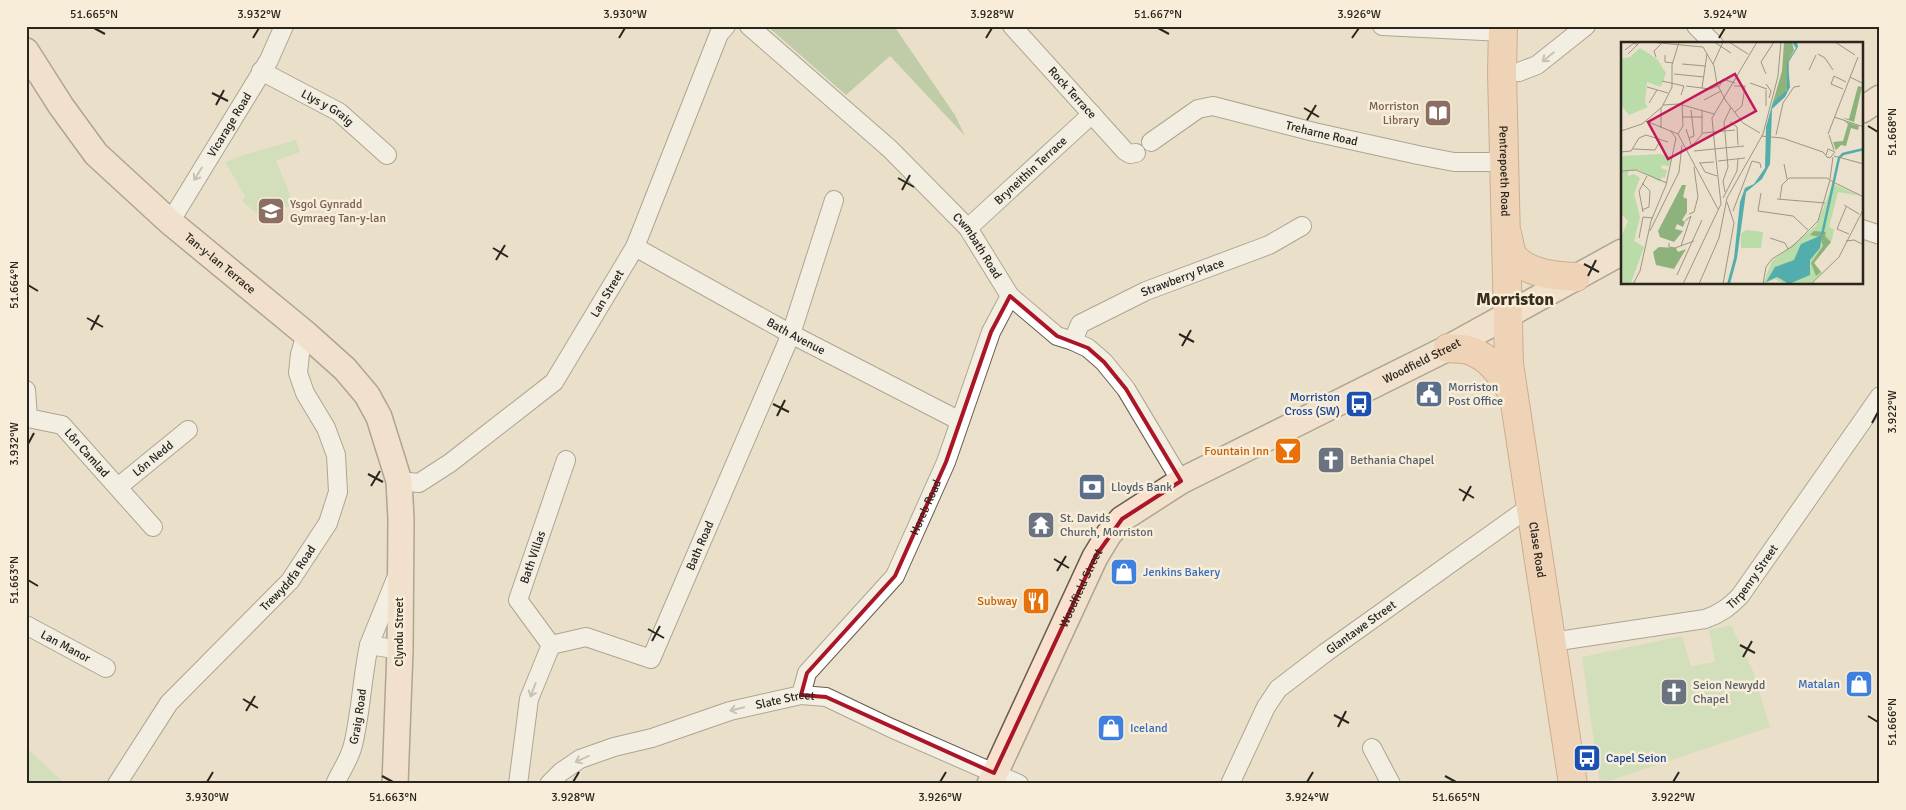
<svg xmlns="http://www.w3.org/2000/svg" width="1906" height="810" font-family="Signika,sans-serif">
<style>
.green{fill:#b9dca8}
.forest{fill:#8eb27c}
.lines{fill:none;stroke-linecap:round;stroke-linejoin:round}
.street-casing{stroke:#675d4b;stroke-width:20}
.secondary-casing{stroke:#675d4b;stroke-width:28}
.primary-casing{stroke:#aa7248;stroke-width:30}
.street{stroke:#fff;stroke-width:18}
.secondary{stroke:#fae1cf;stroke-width:25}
.primary{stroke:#f5c39f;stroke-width:28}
.oneway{stroke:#9f9d9a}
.marked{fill:none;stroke:#ab1528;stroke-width:4;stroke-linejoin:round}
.ticks{fill:none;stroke:#2a261e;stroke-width:2}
.labels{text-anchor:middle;stroke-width:5;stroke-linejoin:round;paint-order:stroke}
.street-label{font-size:12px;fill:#2a261e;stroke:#f7edd8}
.education-label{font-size:12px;fill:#785e54;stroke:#f7edd8;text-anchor:end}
.service-label{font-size:12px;fill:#4e5e75;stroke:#f7edd8;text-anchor:start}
.transit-label{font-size:12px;fill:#164399;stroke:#f7edd8;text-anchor:end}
.food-label{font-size:12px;fill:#c56008;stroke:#f7edd8;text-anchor:end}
.worship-label{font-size:12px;fill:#5b616d;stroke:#f7edd8;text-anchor:start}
.shop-label{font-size:12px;fill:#366cbe;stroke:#f7edd8;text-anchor:start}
.district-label{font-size:18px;font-weight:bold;fill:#372e1e;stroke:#f7edd8}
.inset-river{fill:none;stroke:#54adad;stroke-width:2.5}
.inset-road{fill:none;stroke:#9d9686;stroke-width:1}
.view{fill:#c2185b;fill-opacity:0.15;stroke:#c2185b;stroke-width:2.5}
.inset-edge{fill:none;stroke:#2a261e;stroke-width:2.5}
.neatline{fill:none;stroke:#2a261e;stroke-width:2}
.ticks-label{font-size:12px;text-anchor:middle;fill:#2a261e}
</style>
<rect width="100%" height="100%" fill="#eae0cb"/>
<g class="green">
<path d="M 296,140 L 300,152 L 276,161 L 294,204 L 261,217 L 242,201 L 245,196 L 225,162 L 247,154 Z"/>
<path d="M 1731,625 L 1753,671 L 1770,727 L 1600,784 L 1582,657 L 1682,636 L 1691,666 L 1715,662 L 1709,630 Z"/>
<path d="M 26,747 L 65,784 L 26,784 Z"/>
</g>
<path class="forest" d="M 767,26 L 894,26 L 955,115 L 965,136 L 890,56 L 846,95 Z"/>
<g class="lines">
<g class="street-casing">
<g id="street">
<path id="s1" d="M 749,26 L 890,149 L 968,228 L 1010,296 L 1057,336 L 1073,341 L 1088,348 L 1104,362 L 1126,389 L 1181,481"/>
<path id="s2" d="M 1012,26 L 1125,151 L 1130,154 L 1136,153"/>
<path d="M 1382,26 L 1503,32"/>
<path d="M 1696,26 L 1714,44"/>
<path id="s3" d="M 261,71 L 339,112 L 387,155"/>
<path d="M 1502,73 L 1519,72 L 1537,65 L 1586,26"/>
<path id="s4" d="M 1151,142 L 1198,109 L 1213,106 L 1314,132 L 1418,155 L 1454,162 L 1504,162"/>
<path id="s5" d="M 170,222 L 269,60 L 284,26"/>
<path id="s6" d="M 968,228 L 1092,114"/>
<path d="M 1862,229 L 1880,235"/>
<path id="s7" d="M 635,247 L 791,334 L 960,421"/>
<path id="s8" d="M 1073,341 L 1080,324 L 1146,291 L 1269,245 L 1302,226"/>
<path d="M 26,390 L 28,418"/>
<path id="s9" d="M 28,418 L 62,425 L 153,527"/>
<path id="s10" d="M 399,481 L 419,483 L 450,463 L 554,382 L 635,247 L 719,34 L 726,26"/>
<path id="s11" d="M 118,487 L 188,430"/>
<path id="s12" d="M 26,625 L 106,668"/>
<path id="s13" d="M 1552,642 L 1705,619 C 1720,614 1729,607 1740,596 L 1880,396"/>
<path d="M 369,645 L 397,576"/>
<path id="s14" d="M 551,645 L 586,637 L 651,659 L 791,334 L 834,200"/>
<path id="s15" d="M 551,645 L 518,600 L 566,460"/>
<path id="s16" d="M 801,695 L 807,673 L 895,576 L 946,462 L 991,332 L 1010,296"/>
<path d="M 1372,748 L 1391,784"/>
<path id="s17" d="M 117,784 L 169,703 L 290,581 L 328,523 L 338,492 L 336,455 L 326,428 L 305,393 L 298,373 L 300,354 L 306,334"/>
<path id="s18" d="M 335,784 C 341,771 350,758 353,745 C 361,712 362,678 369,645 L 400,650"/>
<path d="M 518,784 L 529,699 L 551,645"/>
<path id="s19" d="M 549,784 L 561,772 L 580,759 L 614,747 L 652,738 L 730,711 L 801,695 L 826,697 L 891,728 L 1019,784"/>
<path id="s20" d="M 1230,784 L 1266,707 L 1278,689 L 1325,653 L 1531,506"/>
</g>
</g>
<g class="secondary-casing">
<g id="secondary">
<path id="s21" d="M 26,51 L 61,106 L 96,154 L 170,222 L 306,334 L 345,369 L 367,395 L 379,417 L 399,481 L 401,519 L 400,650 L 395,784"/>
<path d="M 1862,110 L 1880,98"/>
<path id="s22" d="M 990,784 L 1095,557 L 1109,534 L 1122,519 L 1181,481 L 1448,348 L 1622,252"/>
</g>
</g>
<g class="primary-casing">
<g id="primary">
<path id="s23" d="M 1503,26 L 1502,73 L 1509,364 L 1573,784"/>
<path d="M 1507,234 C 1509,240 1510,252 1514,257 C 1528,274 1556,276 1576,277"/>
<path d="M 1448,348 C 1455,349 1465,348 1471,351 C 1491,358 1503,376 1512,393"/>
</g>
</g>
<use href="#street" class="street"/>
<use href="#secondary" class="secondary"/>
<use href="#primary" class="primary"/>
</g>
<defs><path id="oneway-shaft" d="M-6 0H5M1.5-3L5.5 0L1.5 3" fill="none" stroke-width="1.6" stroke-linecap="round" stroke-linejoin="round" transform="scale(1.25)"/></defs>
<g class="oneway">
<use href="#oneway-shaft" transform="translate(1548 57) rotate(141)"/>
<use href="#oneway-shaft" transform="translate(198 174) rotate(121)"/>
<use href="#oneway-shaft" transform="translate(533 690) rotate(111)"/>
<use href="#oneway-shaft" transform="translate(737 709) rotate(166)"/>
<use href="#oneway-shaft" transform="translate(582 759) rotate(155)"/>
</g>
<path d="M0 0H1906V810H0ZM 1010,296 L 1057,336 L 1088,348 L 1104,362 L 1126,389 L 1181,481 L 1122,519 L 1095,557 L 994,773 L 826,697 L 801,695 L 807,673 L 895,576 L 946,462 L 991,332 Z" fill="#eae0cb" fill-opacity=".55" fill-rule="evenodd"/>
<path class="marked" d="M 1010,296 L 1057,336 L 1088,348 L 1104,362 L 1126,389 L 1181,481 L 1122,519 L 1095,557 L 994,773 L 826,697 L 801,695 L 807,673 L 895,576 L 946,462 L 991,332 Z"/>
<path class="ticks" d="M 94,28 L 105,34M 1158,28 L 1169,34M 253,38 L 259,28M 619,38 L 625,28M 986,38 L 992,28M 1352,38 L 1359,28M 1719,38 L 1725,28M 212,93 L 228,101M 216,105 L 224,90M 1304,108 L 1319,117M 1307,120 L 1316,105M 1868,126 L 1878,132M 898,178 L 914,187M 902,190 L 910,175M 493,248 L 508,257M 496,260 L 505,245M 1584,264 L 1599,272M 1588,276 L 1596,260M 28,285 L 38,291M 87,318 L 103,327M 91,330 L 99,315M 1179,334 L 1194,342M 1182,346 L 1191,330M 773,404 L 789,412M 777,416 L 785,400M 1872,423 L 1878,412M 28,444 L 34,433M 368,474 L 383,482M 371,486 L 380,471M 1459,489 L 1474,498M 1463,501 L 1471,486M 1054,559 L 1069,568M 1057,571 L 1066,556M 28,580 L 38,586M 648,629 L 664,638M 652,641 L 660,626M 1740,645 L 1755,653M 1743,657 L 1752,641M 243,699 L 258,708M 246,711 L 255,696M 1334,715 L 1349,723M 1868,716 L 1878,722M 1338,727 L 1346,711M 382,776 L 393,782M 1445,776 L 1456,782M 207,782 L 213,772M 573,782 L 579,772M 940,782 L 946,772M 1307,782 L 1313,772M 1673,782 L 1679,772"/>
<defs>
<g id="library-square" transform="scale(1.4375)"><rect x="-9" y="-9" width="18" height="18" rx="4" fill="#8d6e63" stroke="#f7edd8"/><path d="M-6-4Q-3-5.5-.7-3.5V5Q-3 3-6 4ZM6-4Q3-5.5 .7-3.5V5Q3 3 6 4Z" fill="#fff"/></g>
<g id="school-square" transform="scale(1.4375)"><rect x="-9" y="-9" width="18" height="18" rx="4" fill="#8d6e63" stroke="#f7edd8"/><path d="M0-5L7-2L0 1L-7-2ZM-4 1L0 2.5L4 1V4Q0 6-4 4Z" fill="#fff"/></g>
<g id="civic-square" transform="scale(1.4375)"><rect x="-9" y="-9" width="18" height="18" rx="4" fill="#5c6f8a" stroke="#f7edd8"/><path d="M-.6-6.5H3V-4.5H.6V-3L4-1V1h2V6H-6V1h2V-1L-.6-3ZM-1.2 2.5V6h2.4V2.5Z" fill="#fff"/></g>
<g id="bus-square" transform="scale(1.4375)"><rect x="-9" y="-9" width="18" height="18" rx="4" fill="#1a4fb4" stroke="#f7edd8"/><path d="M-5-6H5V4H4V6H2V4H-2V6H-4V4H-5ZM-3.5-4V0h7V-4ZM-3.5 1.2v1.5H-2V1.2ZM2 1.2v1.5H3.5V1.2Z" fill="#fff"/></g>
<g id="bar-square" transform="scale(1.4375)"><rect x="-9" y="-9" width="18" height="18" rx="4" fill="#e8710a" stroke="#f7edd8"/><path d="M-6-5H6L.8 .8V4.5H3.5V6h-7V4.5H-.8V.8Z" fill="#fff"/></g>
<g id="church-square" transform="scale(1.4375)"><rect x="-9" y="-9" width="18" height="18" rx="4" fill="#6b7280" stroke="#f7edd8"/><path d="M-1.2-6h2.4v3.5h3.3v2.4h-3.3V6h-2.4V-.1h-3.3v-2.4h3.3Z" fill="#fff"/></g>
<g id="bank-square" transform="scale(1.4375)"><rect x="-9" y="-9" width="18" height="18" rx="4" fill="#5c6f8a" stroke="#f7edd8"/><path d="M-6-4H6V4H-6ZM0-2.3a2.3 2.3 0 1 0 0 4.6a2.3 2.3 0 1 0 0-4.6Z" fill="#fff"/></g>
<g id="temple-square" transform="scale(1.4375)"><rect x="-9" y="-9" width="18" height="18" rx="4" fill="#6b7280" stroke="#f7edd8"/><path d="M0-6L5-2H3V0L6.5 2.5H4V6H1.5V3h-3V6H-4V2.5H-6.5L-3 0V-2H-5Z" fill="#fff"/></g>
<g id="shop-square" transform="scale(1.4375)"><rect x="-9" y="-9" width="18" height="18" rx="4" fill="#3f7fe0" stroke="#f7edd8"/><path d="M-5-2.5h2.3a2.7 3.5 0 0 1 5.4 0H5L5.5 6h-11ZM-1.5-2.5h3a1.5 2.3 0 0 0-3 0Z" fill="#fff"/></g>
<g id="restaurant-square" transform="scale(1.4375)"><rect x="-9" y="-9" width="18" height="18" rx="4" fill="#e8710a" stroke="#f7edd8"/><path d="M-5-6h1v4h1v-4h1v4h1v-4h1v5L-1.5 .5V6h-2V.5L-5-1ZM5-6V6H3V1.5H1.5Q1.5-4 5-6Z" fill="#fff"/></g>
</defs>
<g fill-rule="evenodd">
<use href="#library-square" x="1438" y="113"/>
<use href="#school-square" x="271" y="211"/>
<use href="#civic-square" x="1429" y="394"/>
<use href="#bus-square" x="1359" y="404"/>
<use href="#bar-square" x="1288" y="451"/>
<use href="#church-square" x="1331" y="460"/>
<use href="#bank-square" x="1092" y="487"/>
<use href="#temple-square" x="1041" y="525"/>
<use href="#shop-square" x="1124" y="572"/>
<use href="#restaurant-square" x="1036" y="601"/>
<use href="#shop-square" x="1859" y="684"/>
<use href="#church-square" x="1674" y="692"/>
<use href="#shop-square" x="1111" y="728"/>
<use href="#bus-square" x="1587" y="758"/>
</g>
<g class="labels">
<g class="street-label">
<text dy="4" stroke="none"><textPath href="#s2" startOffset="90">Rock Terrace</textPath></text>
<text dy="4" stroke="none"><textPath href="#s3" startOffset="76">Llys y Graig</textPath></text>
<text dy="4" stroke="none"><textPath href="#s5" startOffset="114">Vicarage Road</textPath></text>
<text dy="4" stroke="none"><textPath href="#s4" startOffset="185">Treharne Road</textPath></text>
<text dy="4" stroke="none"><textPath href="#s6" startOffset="85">Bryneithin Terrace</textPath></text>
<text dy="4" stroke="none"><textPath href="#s23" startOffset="145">Pentrepoeth Road</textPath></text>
<text dy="4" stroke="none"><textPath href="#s1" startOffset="318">Cwmbath Road</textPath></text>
<text dy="4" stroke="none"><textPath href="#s21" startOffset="290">Tan-y-lan Terrace</textPath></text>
<text dy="4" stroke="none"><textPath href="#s8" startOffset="131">Strawberry Place</textPath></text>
<text dy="4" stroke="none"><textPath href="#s10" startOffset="292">Lan Street</textPath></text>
<text dy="4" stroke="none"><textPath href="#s7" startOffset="184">Bath Avenue</textPath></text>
<text dy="4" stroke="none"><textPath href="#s22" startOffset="636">Woodfield Street</textPath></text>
<text dy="4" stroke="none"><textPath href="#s9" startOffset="72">Lôn Camlad</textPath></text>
<text dy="4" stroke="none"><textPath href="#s11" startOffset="45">Lôn Nedd</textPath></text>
<text dy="4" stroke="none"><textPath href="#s16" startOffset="229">Horeb Road</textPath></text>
<text dy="4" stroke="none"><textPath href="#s14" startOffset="228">Bath Road</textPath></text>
<text dy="4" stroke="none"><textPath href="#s23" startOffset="526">Clase Road</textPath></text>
<text dy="4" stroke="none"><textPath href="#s15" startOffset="101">Bath Villas</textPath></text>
<text dy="4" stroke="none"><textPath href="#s13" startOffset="220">Tirpenry Street</textPath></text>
<text dy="4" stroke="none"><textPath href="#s17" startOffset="269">Trewyddfa Road</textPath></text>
<text dy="4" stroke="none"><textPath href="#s22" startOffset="216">Woodfield Street</textPath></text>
<text dy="4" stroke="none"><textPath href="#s20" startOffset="210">Glantawe Street</textPath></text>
<text transform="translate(399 632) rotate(-90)" y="4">Clyndu Street</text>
<text dy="4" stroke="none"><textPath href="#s12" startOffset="45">Lan Manor</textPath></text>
<text dy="4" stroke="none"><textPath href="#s19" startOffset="254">Slate Street</textPath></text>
<text dy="4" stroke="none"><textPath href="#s18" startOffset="72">Graig Road</textPath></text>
</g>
<g class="education-label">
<text x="1419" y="110">Morriston<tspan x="1419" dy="14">Library</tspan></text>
<text x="290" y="208" text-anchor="start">Ysgol Gynradd<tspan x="290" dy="14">Gymraeg Tan-y-lan</tspan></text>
</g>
<g class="service-label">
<text x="1448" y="391">Morriston<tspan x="1448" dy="14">Post Office</tspan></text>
<text x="1111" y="491">Lloyds Bank</text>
</g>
<g class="transit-label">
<text x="1340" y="401">Morriston<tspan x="1340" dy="14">Cross (SW)</tspan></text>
<text x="1606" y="762" text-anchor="start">Capel Seion</text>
</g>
<g class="food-label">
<text x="1269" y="455">Fountain Inn</text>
<text x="1017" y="605">Subway</text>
</g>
<g class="worship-label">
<text x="1350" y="464">Bethania Chapel</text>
<text x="1060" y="522">St. Davids<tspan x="1060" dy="14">Church, Morriston</tspan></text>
<text x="1693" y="689">Seion Newydd<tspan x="1693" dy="14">Chapel</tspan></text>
</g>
<g class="shop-label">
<text x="1143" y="576">Jenkins Bakery</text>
<text x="1840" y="688" text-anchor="end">Matalan</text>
<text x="1130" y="732">Iceland</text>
</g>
<g class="district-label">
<text x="1515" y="305">Morriston</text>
</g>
</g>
<g transform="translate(1621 42)">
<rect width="242" height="242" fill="#eae0cb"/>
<path d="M 19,6 L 36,17 L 45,31 L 40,45 L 26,40 L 24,61 L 27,65 L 8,73 L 0,63 L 0,17 L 9,15 ZM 39,112 L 51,115 L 48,124 L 41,123 L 40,126 L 46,128 L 44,136 L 41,135 L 39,140 L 18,128 L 0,128 L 0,114 ZM 7,128 L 7,134 L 13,132 L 19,136 L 13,152 L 19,175 L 13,199 L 23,205 L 10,241 L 0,242 L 0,195 L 7,179 L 0,172 L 0,129 ZM 212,142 L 240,154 L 217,150 L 208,185 L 213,187 L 211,198 L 193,221 L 201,231 L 189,242 L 163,242 L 154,237 L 142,242 L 151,219 L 195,184 ZM 125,188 L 142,190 L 140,206 L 120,206 L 120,192 Z" fill="#b9dca8"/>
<path d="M 163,0 L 171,0 L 173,8 L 168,18 L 167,45 L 163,53 L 152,60 L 161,29 ZM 237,44 L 241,45 L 233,80 L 221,76 L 228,77 ZM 223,79 L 238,84 L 237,88 L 230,86 L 225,104 L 220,103 L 215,108 L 212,100 L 222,99 L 227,82 ZM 61,143 L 65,143 L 62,155 L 66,157 L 66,170 L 61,178 L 64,180 L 62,185 L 56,182 L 54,187 L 62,189 L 53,200 L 39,195 L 37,189 ZM 193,189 L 205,190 L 204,194 L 210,200 L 193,221 L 200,230 L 195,234 L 190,221 L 202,204 L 199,195 L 189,193 ZM 38,205 L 55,206 L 57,210 L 65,207 L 53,227 L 35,223 L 32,210 Z" fill="#8eb27c"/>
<path d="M 171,0 L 176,0 L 177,5 L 167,21 L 169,45 L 164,55 L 151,67 L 149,122 L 141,137 L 125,150 L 116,216 L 109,242 L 106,242 L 113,216 L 119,160 L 124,146 L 133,142 L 144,126 L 145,85 L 152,60 L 166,48 L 166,21 L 175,6 ZM 201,193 L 199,206 L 189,218 L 189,233 L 168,242 L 156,235 L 145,240 L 154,225 L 173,218 L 180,202 Z" fill="#54adad"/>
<path class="inset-river" d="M 201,193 L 218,116 L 222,112 L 243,107"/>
<path class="inset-road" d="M 29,0 L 82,5 L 93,24 L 96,42 L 105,59 L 122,81 L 139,91M 93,0 L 110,11M 108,0 L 127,12M 214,0 L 234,13M 4,8 L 13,1 L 17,3M 7,12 L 19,0M 197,12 L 204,16 L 212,28M 44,13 L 44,20 L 52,21M 35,15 L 33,9 L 40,2M 61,22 L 84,24M 92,22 L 102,0M 188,28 L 195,13M 53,32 L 83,35M 145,32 L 140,20 L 153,0M 229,35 L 243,42M 41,39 L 63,44 L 60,53M 129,41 L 146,47M 145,42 L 150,49 L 148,56M 65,44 L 89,47 L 97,44M 113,44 L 124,44 L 121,64 L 114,70M 26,45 L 47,51M 98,45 L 102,37 L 114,41M 81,46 L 86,12M 222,47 L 210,42 L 213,34 L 225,40M 83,58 L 100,49M 28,61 L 36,48M 42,63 L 58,62 L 93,72M 145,64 L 145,48M 40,66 L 40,86M 81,68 L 81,92M 62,75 L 82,75M 213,75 L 243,85M 25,79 L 57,92 L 97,167M 109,80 L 116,85 L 117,103M 65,87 L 71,105M 0,89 L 21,82 L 41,65 L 51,45 L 51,23 L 58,0M 57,92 L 62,84 L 61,62M 207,92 L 237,15M 155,93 L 162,61 L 173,45 L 179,44M 208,93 L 213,108M 140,94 L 161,96 L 202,110 L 206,115 L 209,116 L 214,110 L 207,107 L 205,113M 68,96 L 73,94 L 70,68M 71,104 L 82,91 L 114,88M 12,107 L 34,108 L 39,99M 73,109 L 123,104M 0,110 L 10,109 L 18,96 L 25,93 L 47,100M 213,114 L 243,122M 95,117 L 91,76 L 136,0M 95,117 L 100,162M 97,119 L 124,116M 78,121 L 93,120M 79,121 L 84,130 L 96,134M 163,122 L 166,137M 0,129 L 15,128 L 46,141M 209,137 L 212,115M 214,141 L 243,155M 104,150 L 102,139 L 107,125 L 103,80 L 110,65M 140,151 L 137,169 L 172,174 L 188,189M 102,156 L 116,129 L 117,117M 156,157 L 204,161M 159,157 L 161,143 L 168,136 L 206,136 L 214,141M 223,163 L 238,172M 225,165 L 216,187 L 228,192M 21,168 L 28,165 L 29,149 L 21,141M 112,169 L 131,119 L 139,121 L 140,126M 22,170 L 18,149 L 26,134M 68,172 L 73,170 L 77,155 L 73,125M 29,189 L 58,130 L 61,103M 18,196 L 22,175 L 32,176M 149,196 L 164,201 L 167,207M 225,199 L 233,198 L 243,203M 48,201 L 48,205 L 54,206 L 73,199M 60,204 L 70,174 L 64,179M 56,233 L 81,178M 12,242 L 19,229 L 30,179 L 45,143 L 55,96 L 49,88M 62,242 L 100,162M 78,242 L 98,196 L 106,156 L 142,92 L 157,34 L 160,0M 102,242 L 113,181 L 106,160M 142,242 L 145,225 L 151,217 L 172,204 L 197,179 L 209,138M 190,242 L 218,215 L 243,166"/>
<path class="view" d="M 114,32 L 135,69 L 47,117 L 27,80 Z"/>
<rect width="242" height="242" class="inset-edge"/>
</g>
<rect width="1906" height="810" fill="none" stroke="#f7edd8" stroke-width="55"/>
<rect x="28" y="28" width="1850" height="754" class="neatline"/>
<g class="ticks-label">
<text x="94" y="18">51.665°N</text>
<text x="259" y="18">3.932°W</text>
<text x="625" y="18">3.930°W</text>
<text x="992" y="18">3.928°W</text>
<text x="1158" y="18">51.667°N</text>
<text x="1359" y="18">3.926°W</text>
<text x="1725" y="18">3.924°W</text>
<text transform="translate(1892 132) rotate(-90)" y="4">51.668°N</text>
<text transform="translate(14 285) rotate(-90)" y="4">51.664°N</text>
<text transform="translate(1892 412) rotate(-90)" y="4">3.922°W</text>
<text transform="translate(14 444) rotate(-90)" y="4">3.932°W</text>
<text transform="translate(14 580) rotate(-90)" y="4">51.663°N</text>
<text transform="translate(1892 722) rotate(-90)" y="4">51.666°N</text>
<text x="207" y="801">3.930°W</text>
<text x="393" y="801">51.663°N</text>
<text x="573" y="801">3.928°W</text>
<text x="940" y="801">3.926°W</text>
<text x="1307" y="801">3.924°W</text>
<text x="1456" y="801">51.665°N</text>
<text x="1673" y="801">3.922°W</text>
</g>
</svg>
